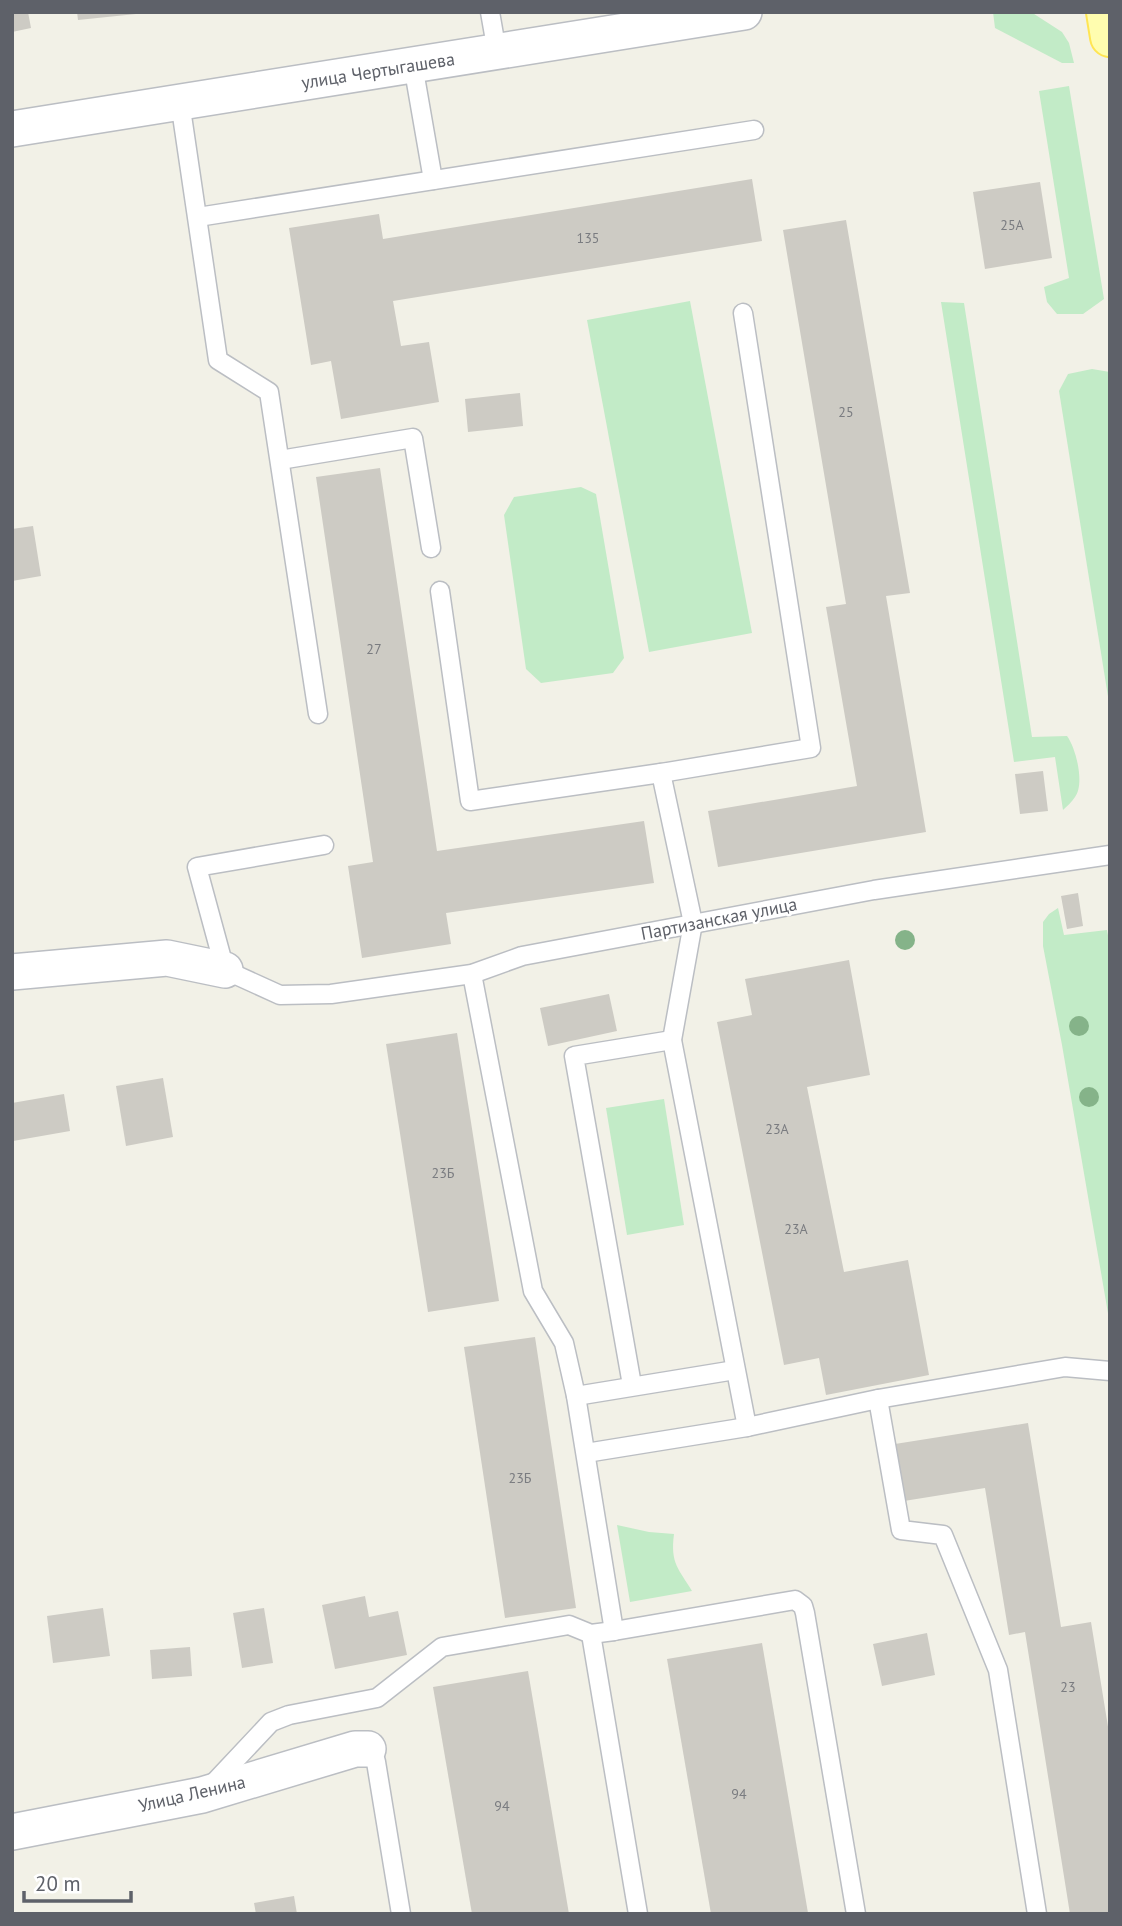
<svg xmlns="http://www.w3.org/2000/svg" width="1122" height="1926" font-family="'PT Sans',sans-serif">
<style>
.green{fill:#c2ebc7}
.building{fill:#cdcbc4}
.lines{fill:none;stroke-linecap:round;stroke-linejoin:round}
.service-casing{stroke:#bbbec3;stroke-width:21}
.minor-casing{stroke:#bbbec3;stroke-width:38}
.primary-casing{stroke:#ffe553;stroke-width:42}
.service{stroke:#fff;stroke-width:18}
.minor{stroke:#fff;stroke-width:35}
.primary{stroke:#fffdaf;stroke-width:38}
.tree{fill:#85b389}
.labels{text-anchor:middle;stroke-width:5;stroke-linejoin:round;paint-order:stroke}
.number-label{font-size:14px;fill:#7a7c80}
.street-label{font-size:18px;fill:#5e6169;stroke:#fff}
</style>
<rect width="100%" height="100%" fill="#f2f1e7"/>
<g class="green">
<path d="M 993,12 L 1031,12 L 1062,32 L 1069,43 L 1074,63 L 1062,63 L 995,28 Z"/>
<path d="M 1069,86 L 1104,299 L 1083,314 L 1057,314 L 1047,302 L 1044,287 L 1069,278 L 1039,91 Z"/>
<path d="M 690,301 L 752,633 L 649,652 L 587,320 Z"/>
<path d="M 941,302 L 964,303 L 1032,737 L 1067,736 C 1076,748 1085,784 1075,797 C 1072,802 1067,806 1063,810 L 1055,757 L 1014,762 Z"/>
<path d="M 1092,369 L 1110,372 L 1110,709 L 1059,391 L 1068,374 Z"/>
<path d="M 581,487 L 596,494 L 624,658 L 613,673 L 541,683 L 526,669 L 504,515 L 514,497 Z"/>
<path d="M 1058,908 L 1064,935 L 1107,930 L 1110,946 L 1110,1325 L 1062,1045 L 1043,946 L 1043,922 L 1049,914 Z"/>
<path d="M 664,1099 L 684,1225 L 627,1235 L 606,1108 Z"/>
<path d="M 617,1525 L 649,1532 L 674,1534 C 670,1564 679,1569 692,1591 L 630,1602 Z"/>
</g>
<g class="building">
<path d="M 12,12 L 28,12 L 31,28 L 12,32 Z"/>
<path d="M 77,12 L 136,12 L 136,14 L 78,20 Z"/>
<path d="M 752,179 L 762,241 L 393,301 L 401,346 L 429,342 L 439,402 L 341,419 L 331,361 L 311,365 L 289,228 L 379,214 L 383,239 Z"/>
<path d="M 1040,182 L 1052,258 L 985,269 L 973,192 Z"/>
<path d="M 846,220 L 910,593 L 886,596 L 926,832 L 718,867 L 708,811 L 857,786 L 826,607 L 846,604 L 783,230 Z"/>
<path d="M 520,393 L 523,426 L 468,432 L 465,399 Z"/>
<path d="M 380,468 L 437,851 L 644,821 L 654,883 L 446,913 L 451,944 L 362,958 L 348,866 L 373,862 L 316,477 Z"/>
<path d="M 33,526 L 41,576 L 12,581 L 12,529 Z"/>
<path d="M 1043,771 L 1048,811 L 1020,814 L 1015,774 Z"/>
<path d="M 1078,893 L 1083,926 L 1067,929 L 1061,896 Z"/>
<path d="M 849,960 L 870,1075 L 807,1087 L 844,1272 L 908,1260 L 929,1375 L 826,1395 L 819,1358 L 784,1365 L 717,1022 L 752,1015 L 745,979 Z"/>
<path d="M 609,994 L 617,1031 L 548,1046 L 540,1008 Z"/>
<path d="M 457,1033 L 499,1301 L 428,1312 L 386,1044 Z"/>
<path d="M 163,1078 L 173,1137 L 126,1146 L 116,1086 Z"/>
<path d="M 64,1094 L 70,1131 L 13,1141 L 12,1103 Z"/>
<path d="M 535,1337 L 576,1608 L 505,1618 L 464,1347 Z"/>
<path d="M 1028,1423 L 1061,1627 L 1091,1622 L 1110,1739 L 1110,1914 L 1070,1914 L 1025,1632 L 1009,1635 L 985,1488 L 904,1501 L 895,1444 Z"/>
<path d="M 365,1596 L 369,1617 L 398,1611 L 407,1655 L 335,1669 L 322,1605 Z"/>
<path d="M 103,1608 L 110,1656 L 53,1663 L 47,1616 Z"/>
<path d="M 264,1608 L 273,1663 L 242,1668 L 233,1613 Z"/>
<path d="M 927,1633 L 935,1675 L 882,1686 L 873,1644 Z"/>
<path d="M 762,1643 L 808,1913 L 711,1914 L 667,1659 Z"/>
<path d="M 190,1647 L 192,1676 L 152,1679 L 150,1650 Z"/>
<path d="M 528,1671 L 569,1914 L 472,1914 L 433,1687 Z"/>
<path d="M 294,1896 L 297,1914 L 256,1914 L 254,1903 Z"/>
</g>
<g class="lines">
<g class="service-casing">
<g id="service">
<path d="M 490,12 L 497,52"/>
<path d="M 413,65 L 433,180"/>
<path d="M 180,102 L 218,360 L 269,392 L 318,714"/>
<path d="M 198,217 L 754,130"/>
<path d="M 280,460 L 413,438 L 431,548"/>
<path d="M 440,591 L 470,801 L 661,773 L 693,923 L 672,1040 L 747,1427 L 878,1399 L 1065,1367 L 1110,1371"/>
<path d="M 661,773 L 811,748 L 743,313"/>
<path d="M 324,845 L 197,867 L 225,970 L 280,995 L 331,994 L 472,974 L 522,956 L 874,890 L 1110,855"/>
<path d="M 472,974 L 533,1291 L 564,1343 L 576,1396 L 614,1631"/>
<path d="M 632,1385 L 574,1056 L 672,1040"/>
<path d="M 576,1396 L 735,1370"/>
<path d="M 878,1399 L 901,1530 L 943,1535 L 998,1670 L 1037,1914"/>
<path d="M 586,1453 L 747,1427"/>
<path d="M 591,1634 L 638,1914"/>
<path d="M 368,1749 L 374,1755 L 376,1762 L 401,1914"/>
<path d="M 210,1787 L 271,1722 L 289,1715 L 377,1698 L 442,1647 L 569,1625 L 591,1634 L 614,1631 L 795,1600 L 803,1606 L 805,1613 L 856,1914"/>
</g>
</g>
<g class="minor-casing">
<g id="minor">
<path d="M 12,129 L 744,12"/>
<path d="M 12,972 L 167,958 L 225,970"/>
<path d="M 12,1832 L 202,1795 L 355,1749 L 368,1749"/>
</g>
</g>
<g class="primary-casing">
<path id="primary" d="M 1106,12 L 1110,37"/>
</g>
<use href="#service" class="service"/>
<use href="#minor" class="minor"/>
<use href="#primary" class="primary"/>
</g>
<g class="tree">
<circle cx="905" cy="940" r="10"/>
<circle cx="1079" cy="1026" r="10"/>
<circle cx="1089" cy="1097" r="10"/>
</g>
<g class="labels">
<g class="number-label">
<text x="1012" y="230">25А</text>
<text x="588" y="243">135</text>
<text x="846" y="417">25</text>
<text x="374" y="654">27</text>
<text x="777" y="1134">23А</text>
<text x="443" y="1178">23Б</text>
<text x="796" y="1234">23А</text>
<text x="520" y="1483">23Б</text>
<text x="1068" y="1692">23</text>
<text x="739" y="1799">94</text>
<text x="502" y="1811">94</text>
</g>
<g class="street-label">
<text transform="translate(378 71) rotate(-9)" y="6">улица Чертыгашева</text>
<text transform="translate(719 919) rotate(-11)" y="6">Партизанская улица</text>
<text transform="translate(192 1794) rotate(-13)" y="6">Улица Ленина</text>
</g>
</g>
<rect width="1122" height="1926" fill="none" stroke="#5e6169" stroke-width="28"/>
<path d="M24 1891v10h107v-10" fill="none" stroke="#5e6169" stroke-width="3.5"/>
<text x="35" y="1891" font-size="21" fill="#5e6169" stroke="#ffffff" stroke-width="5" paint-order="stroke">20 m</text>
</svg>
